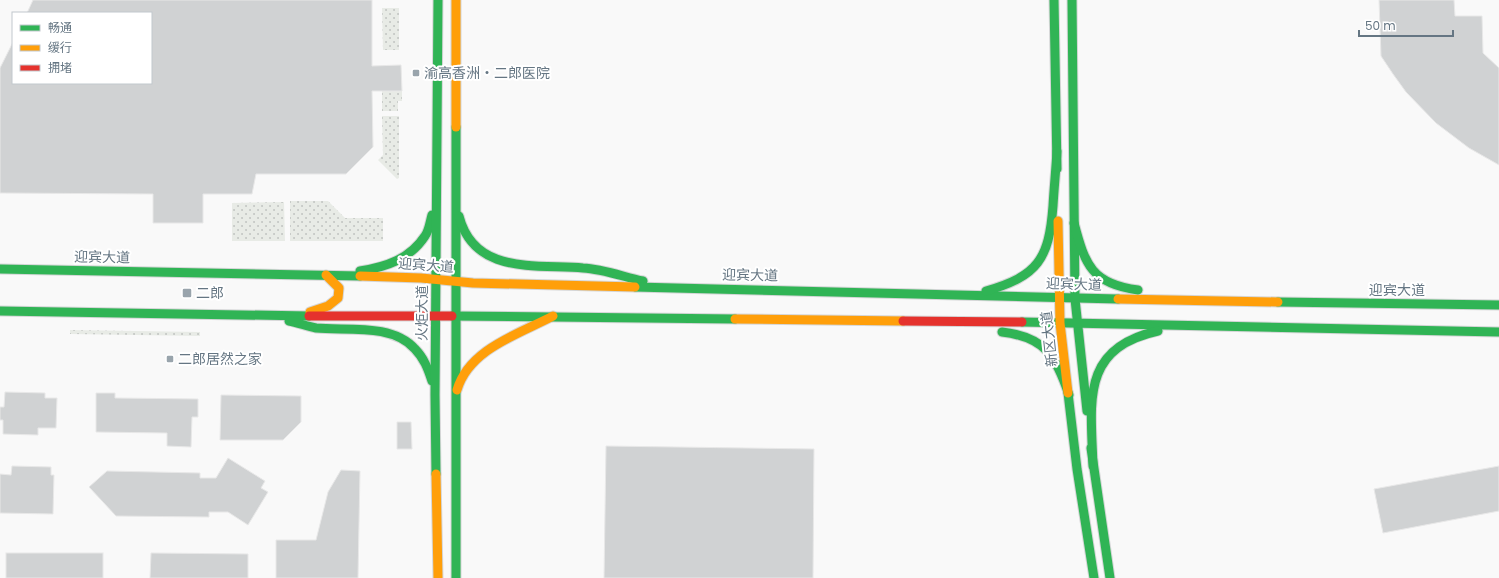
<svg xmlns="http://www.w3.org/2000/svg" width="1499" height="578" font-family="Poppins,'Noto Sans SC',sans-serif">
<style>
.grass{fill:url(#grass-dots)}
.building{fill:#d0d2d3;stroke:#e8e8e8}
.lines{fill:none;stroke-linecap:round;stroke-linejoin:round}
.fast-casing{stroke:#d5d6d7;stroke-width:11}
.slow-casing{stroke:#d5d6d7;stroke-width:11}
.jam-casing{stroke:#d5d6d7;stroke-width:11}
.fast{stroke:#30b455;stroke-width:9}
.slow{stroke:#ff9f0a;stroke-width:9}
.jam{stroke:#e5322d;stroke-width:9}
.poi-dot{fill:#99a4ac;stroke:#fff;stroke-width:1.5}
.labels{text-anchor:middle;stroke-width:4;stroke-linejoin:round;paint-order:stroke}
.poi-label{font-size:14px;fill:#657683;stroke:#fff;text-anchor:start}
.street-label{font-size:14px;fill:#657683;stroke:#fff}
</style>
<defs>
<pattern id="grass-dots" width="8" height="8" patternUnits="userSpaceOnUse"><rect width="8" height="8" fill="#e8ebe6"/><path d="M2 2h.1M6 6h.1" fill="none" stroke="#c0c3c0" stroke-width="1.8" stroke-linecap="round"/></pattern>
</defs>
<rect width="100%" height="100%" fill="#f9f9f9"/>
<g class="grass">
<path d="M 382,8 L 399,8 L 399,50 L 383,50 Z"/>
<path d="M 388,65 L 402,91 L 402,101 L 398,101 L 398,111 L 382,111 L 382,66 Z"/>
<path d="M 382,116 L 399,116 L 399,178 L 397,179 L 378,160 L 383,155 Z"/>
<path d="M 290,201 L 328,201 L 345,218 L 383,218 L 383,241 L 290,241 Z"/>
<path d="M 284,202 L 285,241 L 232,241 L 232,203 Z"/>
<path d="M 70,330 L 200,332 L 200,336 L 70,334 Z"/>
</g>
<g class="building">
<path d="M 33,0 L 372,0 L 372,66 L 401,65 L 402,91 L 372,91 L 373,147 L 346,174 L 256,174 L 252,194 L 203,194 L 203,223 L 153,223 L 153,194 L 0,193 L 0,68 L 13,42 L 13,83 L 151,83 L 151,13 L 27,13 Z"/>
<path d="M 1379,0 L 1454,0 L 1455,16 L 1482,16 L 1483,53 L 1499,68 L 1499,165 L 1469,148 L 1436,123 L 1406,92 L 1393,74 L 1381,56 Z"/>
<path d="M 5,392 L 45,393 L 45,398 L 57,398 L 56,428 L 38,428 L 38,435 L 3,434 L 3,420 L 0,420 L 0,407 L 4,407 Z"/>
<path d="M 96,393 L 115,393 L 115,398 L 198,399 L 198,417 L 192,417 L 191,447 L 167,446 L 167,433 L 96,432 Z"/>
<path d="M 221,395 L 301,396 L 301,422 L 283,440 L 220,440 Z"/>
<path d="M 397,422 L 411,422 L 412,449 L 397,449 Z"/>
<path d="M 606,446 L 814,449 L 813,578 L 604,578 Z"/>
<path d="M 228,458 L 265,481 L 261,488 L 268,492 L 248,525 L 228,512 L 209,512 L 209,517 L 116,516 L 89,487 L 107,471 L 200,473 L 200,478 L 216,478 Z"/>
<path d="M 12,466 L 51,467 L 51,475 L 54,475 L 53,514 L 0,513 L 0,474 L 11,475 Z"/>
<path d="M 1499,466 L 1499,511 L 1383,533 L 1374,489 Z"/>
<path d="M 341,470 L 360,471 L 358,578 L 276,578 L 276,540 L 316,540 L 328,492 Z"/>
<rect x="6" y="553" width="97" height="25"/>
<path d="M 151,553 L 248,554 L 248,578 L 150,578 Z"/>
</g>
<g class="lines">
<g class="fast-casing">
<g id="fast">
<path d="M 1054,0 L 1057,169"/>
<path d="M 1072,0 L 1075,299 L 1087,411"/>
<path d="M 456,127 L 456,578"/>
<path d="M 459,216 C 474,275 536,264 583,268 C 603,269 624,277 643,281"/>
<path d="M 1074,223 C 1085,265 1092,284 1138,290"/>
<path d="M 0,269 L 360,276"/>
<path d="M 360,271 C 386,267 410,259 425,236 C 429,231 430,222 432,215"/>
<path d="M 635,287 L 1118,299"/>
<path d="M 986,291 C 1038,276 1049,259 1053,206 C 1054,188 1056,169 1057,151"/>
<path d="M 1278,302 L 1499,305"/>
<path d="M 0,311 L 309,316"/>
<path d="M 452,316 L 735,319"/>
<path d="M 289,321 C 298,323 307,326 316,328 C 346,331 392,323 415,349 C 424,358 428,369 432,381"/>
<path d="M 1022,322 L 1499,332"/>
<path d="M 1002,332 C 1045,337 1056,356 1069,395"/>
<path d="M 1068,393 L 1077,469 L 1094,578"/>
<path d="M 1091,448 L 1110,578"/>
<path d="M 1093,466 C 1091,402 1080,348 1158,331"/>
<path d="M 436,474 L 435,395 L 438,0"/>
</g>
</g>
<g class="slow-casing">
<g id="slow">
<path d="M 456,127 L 456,0"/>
<path d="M 1058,221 L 1060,323 L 1068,393"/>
<path d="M 360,276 L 421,278 L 473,283 L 635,287"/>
<path d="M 1118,299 L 1278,302"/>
<path d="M 310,312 L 328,306 L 338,298 L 339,288 L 326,275"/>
<path d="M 735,319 L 903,321"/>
<path d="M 457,390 C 469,349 519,334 553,316"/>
<path d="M 436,474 L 438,578"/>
</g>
</g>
<g class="jam-casing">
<g id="jam">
<path d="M 309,316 L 452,316"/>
<path d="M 903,321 L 1022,322"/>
</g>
</g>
<use href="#fast" class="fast"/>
<use href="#slow" class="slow"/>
<use href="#jam" class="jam"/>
</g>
<g class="poi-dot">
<rect x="412" y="69" width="8" height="8" rx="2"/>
<rect x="182" y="288" width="10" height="10" rx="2"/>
<rect x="166" y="355" width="8" height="8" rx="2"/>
</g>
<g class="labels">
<g class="poi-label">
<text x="424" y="78">渝高香洲‧二郎医院</text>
<text x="196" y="298">二郎</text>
<text x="178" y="364">二郎居然之家</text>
</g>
<g class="street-label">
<text transform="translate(102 257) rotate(1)" y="5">迎宾大道</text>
<text transform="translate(426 265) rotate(4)" y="5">迎宾大道</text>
<text transform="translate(750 275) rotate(1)" y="5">迎宾大道</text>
<text transform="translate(1074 284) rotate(2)" y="5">迎宾大道</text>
<text x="1397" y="295">迎宾大道</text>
<text transform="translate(422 313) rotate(-90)" y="5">火炬大道</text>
<text transform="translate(1049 339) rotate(-96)" y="5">新区大道</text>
</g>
</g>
<rect x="12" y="12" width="140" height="72" fill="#ffffff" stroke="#c1c8cd"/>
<rect x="20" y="25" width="20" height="6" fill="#30b455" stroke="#c1c8cd"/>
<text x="48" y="32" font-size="12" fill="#657683">畅通</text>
<rect x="20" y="45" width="20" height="6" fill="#ff9f0a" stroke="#c1c8cd"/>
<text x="48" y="52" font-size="12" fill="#657683">缓行</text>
<rect x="20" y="65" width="20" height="6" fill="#e5322d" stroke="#c1c8cd"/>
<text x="48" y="72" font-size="12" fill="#657683">拥堵</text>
<path d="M1359 30v6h94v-6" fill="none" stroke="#657683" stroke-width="2"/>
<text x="1365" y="30" font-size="12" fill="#657683" stroke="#ffffff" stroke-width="3" paint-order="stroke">50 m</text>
</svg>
